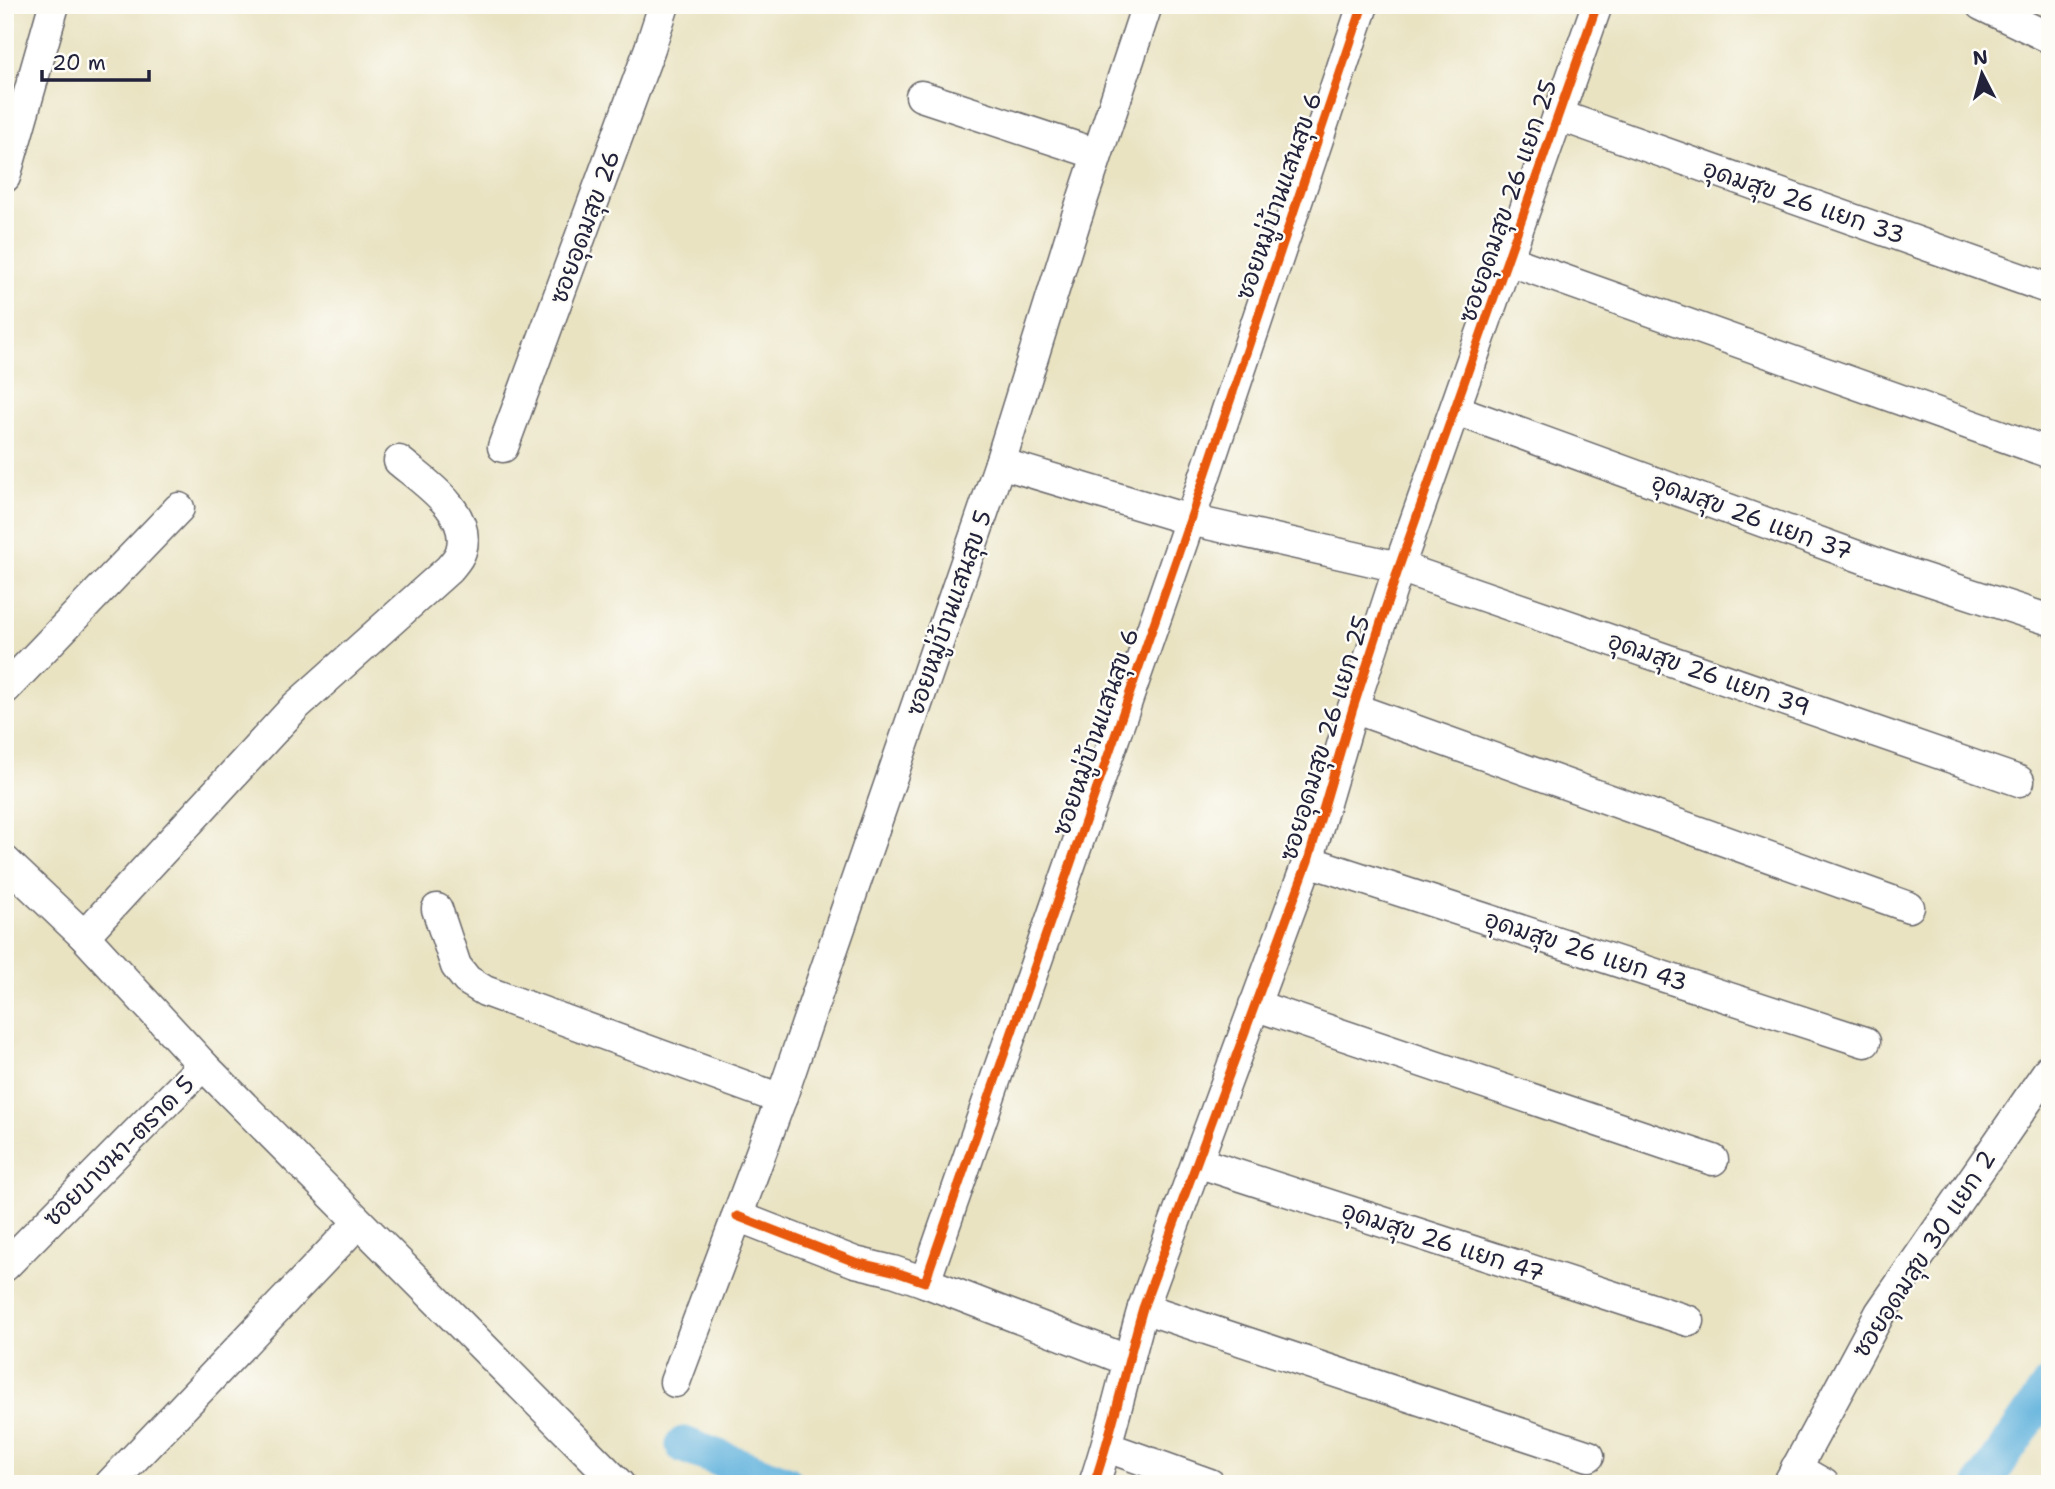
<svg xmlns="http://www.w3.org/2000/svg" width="2055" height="1489" font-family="'Shantell Sans','Playpen Sans Thai',sans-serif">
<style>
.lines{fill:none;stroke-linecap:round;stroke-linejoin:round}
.canal{stroke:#63b3dd;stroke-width:37}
.street-casing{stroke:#68666a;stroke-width:33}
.street{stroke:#fff;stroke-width:30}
.cycleway-casing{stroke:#fdfcf7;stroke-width:13}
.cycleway{stroke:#e8590c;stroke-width:9}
.labels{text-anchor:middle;stroke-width:5;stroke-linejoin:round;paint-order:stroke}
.street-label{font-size:24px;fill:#22223b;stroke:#fdfcf7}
</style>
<rect width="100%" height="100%" fill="#fdfcf7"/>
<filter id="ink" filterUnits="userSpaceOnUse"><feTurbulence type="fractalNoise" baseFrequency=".0143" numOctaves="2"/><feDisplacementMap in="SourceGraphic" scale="14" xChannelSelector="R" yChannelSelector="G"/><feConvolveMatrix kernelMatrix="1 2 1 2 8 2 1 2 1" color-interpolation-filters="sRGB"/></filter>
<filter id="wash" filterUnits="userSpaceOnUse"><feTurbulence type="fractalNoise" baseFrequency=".00686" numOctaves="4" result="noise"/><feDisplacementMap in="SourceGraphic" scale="28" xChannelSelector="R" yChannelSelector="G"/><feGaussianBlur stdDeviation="1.57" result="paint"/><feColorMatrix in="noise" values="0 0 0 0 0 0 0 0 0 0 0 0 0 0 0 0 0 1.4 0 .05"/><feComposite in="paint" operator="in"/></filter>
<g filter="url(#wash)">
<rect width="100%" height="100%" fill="#e9e3c2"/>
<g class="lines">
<g class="canal">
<path d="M 684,1445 L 786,1484"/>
<path d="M 1983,1484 L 2050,1386"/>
</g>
</g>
</g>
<g filter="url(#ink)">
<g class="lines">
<g class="street-casing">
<g id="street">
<path d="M 1981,5 L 2050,38"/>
<path d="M 921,96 L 1097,154"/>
<path d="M 1558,115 L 2050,289"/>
<path d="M 5,177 L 54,5"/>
<path d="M 1508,260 L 2050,453"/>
<path d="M 1456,410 L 1882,565 L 2050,620"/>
<path d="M 503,447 L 650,48 L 664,5"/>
<path d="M 1000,463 L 1190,520 L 1399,567 L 2019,781"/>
<path d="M 5,689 L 179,508"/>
<path d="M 1353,708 L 1909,907"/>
<path d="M 5,861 L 84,936 L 203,1065 L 619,1484"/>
<path d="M 1308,861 L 1865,1042"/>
<path d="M 437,909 L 456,966 L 467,980 L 485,991 L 781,1099"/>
<path d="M 84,936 L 296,706 L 449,569 C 454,563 459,558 461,551 C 473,513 423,481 399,461"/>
<path d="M 1254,1005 L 1713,1160"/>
<path d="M 1197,1162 L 1689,1321"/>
<path d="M 737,1216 L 855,1262 L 893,1271 L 925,1282 L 1190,520 L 1363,5"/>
<path d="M 5,1266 L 203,1065"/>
<path d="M 925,1282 L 1127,1360"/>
<path d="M 1143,1308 L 1589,1456"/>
<path d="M 675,1382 L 781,1099 L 1000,463 L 1075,222 L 1147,5"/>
<path d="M 1107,1447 L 1210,1484"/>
<path d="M 1796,1468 L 1824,1484"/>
<path d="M 110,1484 L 358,1223"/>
<path d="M 1094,1484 C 1114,1426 1126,1366 1143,1308 L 1308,861 L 1353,708 L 1399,567 L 1597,5"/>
<path d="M 1788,1484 L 1880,1313 L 2050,1068"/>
</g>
</g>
<use href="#street" class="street"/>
<g class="cycleway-casing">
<g id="cycleway">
<path d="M 737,1216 L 855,1262 L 893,1271 L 925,1282 L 1190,520 L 1363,5"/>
<path d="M 1094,1484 C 1114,1426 1126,1366 1143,1308 L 1308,861 L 1353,708 L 1399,567 L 1597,5"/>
</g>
</g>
<use href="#cycleway" class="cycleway"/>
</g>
</g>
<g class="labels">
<g class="street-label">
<text transform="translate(1279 196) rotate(-71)" y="8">ซอยหมู่บ้านแสนสุข 6</text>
<text transform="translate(1508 201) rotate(-71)" y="8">ซอยอุดมสุข 26 แยก 25</text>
<text transform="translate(1804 202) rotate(19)" y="8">อุดมสุข 26 แยก 33</text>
<text transform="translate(585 227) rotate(-70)" y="8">ซอยอุดมสุข 26</text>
<text transform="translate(1752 517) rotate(20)" y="8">อุดมสุข 26 แยก 37</text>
<text transform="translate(949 613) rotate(-71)" y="8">ซอยหมู่บ้านแสนสุข 5</text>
<text transform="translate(1709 674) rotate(19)" y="8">อุดมสุข 26 แยก 39</text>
<text transform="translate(1096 732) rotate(-71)" y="8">ซอยหมู่บ้านแสนสุข 6</text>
<text transform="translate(1325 738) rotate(-73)" y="8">ซอยอุดมสุข 26 แยก 25</text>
<text transform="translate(1586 951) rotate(18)" y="8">อุดมสุข 26 แยก 43</text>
<text transform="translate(119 1151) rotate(-45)" y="8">ซอยบางนา-ตราด 5</text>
<text transform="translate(1443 1242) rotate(18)" y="8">อุดมสุข 26 แยก 47</text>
<text transform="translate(1924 1254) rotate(-57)" y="8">ซอยอุดมสุข 30 แยก 2</text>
</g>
</g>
<rect width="2055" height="1489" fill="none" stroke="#fdfcf7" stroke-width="28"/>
<g transform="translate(1982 74) rotate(354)" stroke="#fdfcf7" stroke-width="5" paint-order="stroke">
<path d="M0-5L12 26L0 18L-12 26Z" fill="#22223b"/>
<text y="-10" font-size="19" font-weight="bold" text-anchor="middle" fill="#22223b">N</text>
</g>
<path d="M42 70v10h107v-10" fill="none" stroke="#22223b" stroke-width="3.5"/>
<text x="52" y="70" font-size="21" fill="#22223b" stroke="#fdfcf7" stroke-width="5" paint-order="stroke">20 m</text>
</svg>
